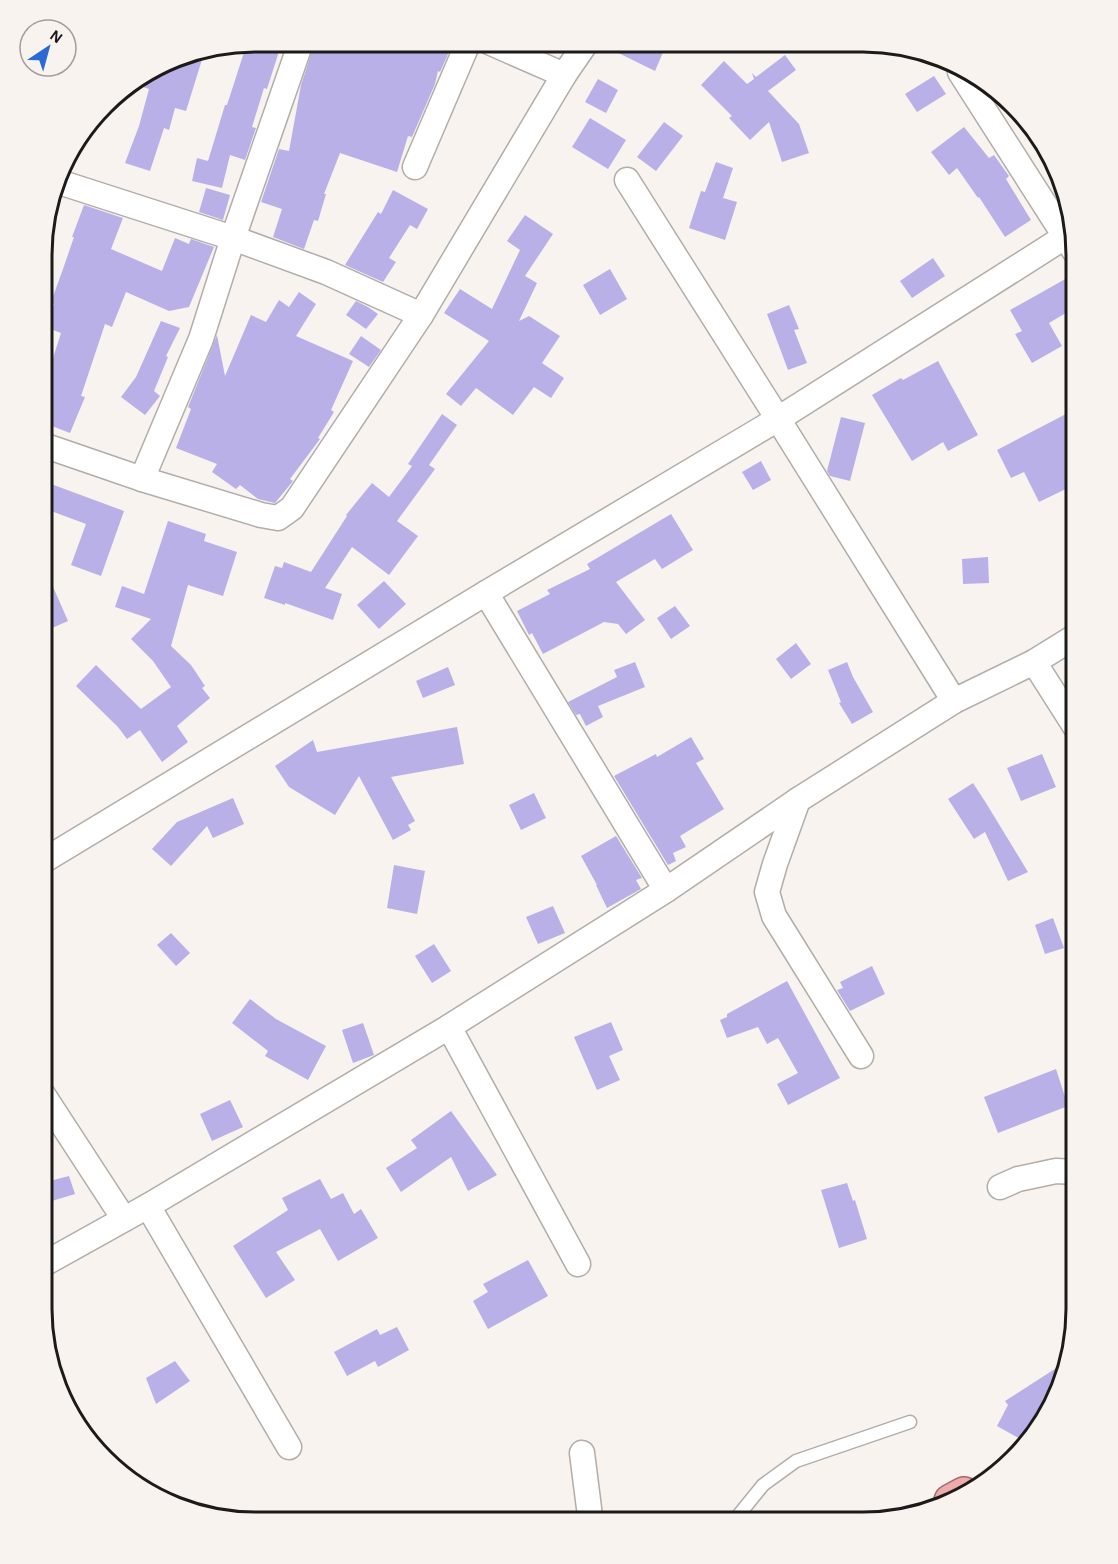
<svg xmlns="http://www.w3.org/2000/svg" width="1118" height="1564" viewBox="0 0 1118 1564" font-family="'Alegreya Sans',sans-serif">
  <rect width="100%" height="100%" fill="#f8f3ef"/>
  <!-- building -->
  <g fill="#bab0e8">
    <polygon points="255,42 282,42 267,89 264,88 252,127 256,128 245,160 230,155 222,188 192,181 197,158 208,161 225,105 227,105 247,43"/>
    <polygon points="315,42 453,43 440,72 438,71 435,84 412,137 408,136 397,172 340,153 324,194 326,194 318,221 314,220 304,249 273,237 282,209 261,202 279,149 289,151 301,85"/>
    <polygon points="600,43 667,43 655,71 600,44"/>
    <polygon points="205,50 186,111 175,108 169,130 164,128 150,171 125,163 139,126 149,89 134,84 186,53"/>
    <polygon points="785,55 796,70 768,91 799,124 809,153 782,162 769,122 750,140 729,118 732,116 701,85 724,61 747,84 754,79 752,73 756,77"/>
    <polygon points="934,76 946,94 917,112 905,94"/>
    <polygon points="598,79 618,90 606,113 585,102"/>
    <polygon points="590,118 626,140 608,169 572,147"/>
    <polygon points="664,122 683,136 656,171 637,157"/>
    <polygon points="964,127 989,158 994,155 1009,176 1006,179 1031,220 1005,237 979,197 978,198 957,168 949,175 931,152"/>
    <polygon points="716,162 733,168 723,198 737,202 725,240 689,228 701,191 705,192"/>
    <polygon points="206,188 230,195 223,220 199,212"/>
    <polygon points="393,190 428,209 417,229 410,225 389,258 396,262 383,282 345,265 378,212 381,214"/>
    <polygon points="84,205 123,218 111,249 162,271 175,238 189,244 191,239 214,247 189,307 169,311 126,292 112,327 105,324 81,396 85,397 70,433 44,423 44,386 61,333 45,327 54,304 51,302 63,269 74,237 72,237"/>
    <polygon points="525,215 553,234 525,276 537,283 519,321 529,316 560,336 542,363 564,378 551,398 534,387 513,415 476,388 461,406 446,394 489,341 444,313 460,289 492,309 520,250 507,241"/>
    <polygon points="933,258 945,276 912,298 900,281"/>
    <polygon points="610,269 627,299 600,315 583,285"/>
    <polygon points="1076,273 1076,307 1049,323 1062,346 1032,363 1015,334 1022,331 1010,310"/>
    <polygon points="299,292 316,304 296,336 353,361 331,410 334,412 318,438 320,439 290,479 293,481 275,503 258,499 240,485 236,489 212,472 217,464 176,448 191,409 188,407 217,335 225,376 251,315 266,322 279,300 289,307"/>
    <polygon points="356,301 368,307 378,314 366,329 346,315"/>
    <polygon points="789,305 799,329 794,330 807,363 788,370 767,314"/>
    <polygon points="161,321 180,328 166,356 168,357 154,391 160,396 145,415 121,397 136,377"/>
    <polygon points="361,336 381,350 369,367 349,354"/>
    <polygon points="938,361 978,435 948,451 943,442 912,461 872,395 901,378 903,380"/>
    <polygon points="442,414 457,425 429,465 435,469 397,521 418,536 389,575 352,547 325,588 342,594 333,620 285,603 285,605 264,598 275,566 282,568 284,562 311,572 347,516 346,515 372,483 389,497 412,466 408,464"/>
    <polygon points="1066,414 1076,433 1076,484 1039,502 1024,472 1011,478 997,450"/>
    <polygon points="841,417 865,423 850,481 830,476 827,471"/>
    <polygon points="761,461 771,480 753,490 742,472"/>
    <polygon points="43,481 124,511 101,576 71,565 86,524 43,508"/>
    <polygon points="671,514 693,550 662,569 655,559 616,582 645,620 626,634 618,624 604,622 543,654 532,633 529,635 517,611 550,594 547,590 590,569 587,564"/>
    <polygon points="168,521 206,534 204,541 237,552 223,596 188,585 171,646 191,665 205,686 202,688 210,698 177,726 188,742 162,762 140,730 127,739 118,727 76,686 96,665 141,709 171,687 153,661 131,639 151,619 115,607 122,586 144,594"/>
    <polygon points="988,557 989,583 963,584 962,559"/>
    <polygon points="43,564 68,621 43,632"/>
    <polygon points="384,581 406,604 379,629 357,605"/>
    <polygon points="675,606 690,626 671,639 657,618"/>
    <polygon points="796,643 811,664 791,679 776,659"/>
    <polygon points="635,662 645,687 598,706 603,717 586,726 580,714 576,715 568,702 617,677 614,670"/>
    <polygon points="847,662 853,677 873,712 852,724 839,703 841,702 828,670"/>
    <polygon points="448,667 455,685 423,698 416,681"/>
    <polygon points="457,727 464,764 391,777 415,821 408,825 411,830 393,840 359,776 335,815 289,787 275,766 313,740 317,752"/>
    <polygon points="691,737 704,759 696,763 724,809 680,836 686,847 673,853 676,861 668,865 614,776 656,754 657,757"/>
    <polygon points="1042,754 1056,787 1021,801 1007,768"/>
    <polygon points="973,783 986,803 1028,872 1008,881 985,832 974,839 948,799"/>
    <polygon points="534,793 546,818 521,830 509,805"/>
    <polygon points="233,798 244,824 213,838 207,826 171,866 152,849 177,822"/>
    <polygon points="616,836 642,878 636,880 641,889 607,908 596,885 597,885 581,856"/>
    <polygon points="394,865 425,871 417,914 387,908"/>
    <polygon points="553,906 565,933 538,944 526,917"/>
    <polygon points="1053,918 1064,948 1045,954 1035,925"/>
    <polygon points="171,933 190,953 176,966 157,945"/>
    <polygon points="434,944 451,971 432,983 415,956"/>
    <polygon points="872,966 885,994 850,1011 837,990 843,988 840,982"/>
    <polygon points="787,981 840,1078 788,1105 777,1084 798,1073 778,1038 767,1044 758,1027 727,1038 720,1020 727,1017 727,1014"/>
    <polygon points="250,999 276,1019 326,1046 308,1080 265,1056 268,1051 232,1023"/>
    <polygon points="611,1022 623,1050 609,1056 620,1080 597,1090 574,1037"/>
    <polygon points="363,1023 374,1055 353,1063 342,1030"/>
    <polygon points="1056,1069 1068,1106 998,1133 984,1097"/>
    <polygon points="230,1100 243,1127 212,1141 200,1114"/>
    <polygon points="451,1111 497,1175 468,1191 451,1157 401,1192 386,1168 417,1148 411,1140"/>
    <polygon points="69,1176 75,1194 42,1204 42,1183"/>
    <polygon points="320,1179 331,1199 343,1193 354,1214 361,1209 378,1238 338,1261 320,1229 276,1252 295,1280 266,1298 233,1246 288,1210 282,1198"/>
    <polygon points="847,1183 853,1201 855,1200 867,1239 839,1248 821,1190"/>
    <polygon points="528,1260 548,1296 488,1329 473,1301 488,1292 483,1284"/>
    <polygon points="397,1327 409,1350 378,1367 375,1361 347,1376 334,1352 377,1329 380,1335"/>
    <polygon points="175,1361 190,1381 156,1404 146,1378"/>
    <polygon points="1061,1365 1047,1407 1032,1434 1024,1441 997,1426 1008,1405 1005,1401"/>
  </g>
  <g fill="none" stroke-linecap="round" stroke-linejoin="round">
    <!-- service casing -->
    <g stroke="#b1ada9" stroke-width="15">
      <polyline id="service" points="733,1522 763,1485 796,1461 910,1422"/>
    </g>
    <!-- minor casing -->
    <g stroke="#b1ada9" stroke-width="27">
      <g id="minor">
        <polyline points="491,43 564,75"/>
        <polyline points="960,72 1075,252"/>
        <polyline points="415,167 468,43"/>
        <polyline points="627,180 778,419 954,701"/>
        <polyline points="59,182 233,238 326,272 421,315"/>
        <polyline points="43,445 142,479 261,515 278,518 292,508 421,315 564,75 586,43"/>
        <polyline points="142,479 201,339 233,238 301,42"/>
        <polyline points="486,593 666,890"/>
        <polyline points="1034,662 1076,728"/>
        <polyline points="798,800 775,864 767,892 774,916 861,1056"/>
        <polyline points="43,861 486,593 778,419 1071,233"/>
        <polyline points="449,1027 578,1264"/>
        <polyline points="42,1093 124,1219"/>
        <polyline points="1000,1187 1018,1179 1056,1171 1076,1172"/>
        <polyline points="148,1206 289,1447"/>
        <polyline points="42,1265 148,1206 449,1027 666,890 798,800 954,701 1034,662 1076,636"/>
        <polyline points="582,1453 590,1516 593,1521"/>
      </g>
    </g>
    <!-- trunk casing -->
    <g stroke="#a36a6a" stroke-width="36">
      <polyline id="trunk" points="951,1501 964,1494"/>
    </g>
    <!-- service -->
    <use href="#service" stroke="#fff" stroke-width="12"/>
    <!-- minor -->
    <use href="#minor" stroke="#fff" stroke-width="24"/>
    <!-- trunk -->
    <use href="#trunk" stroke="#efaaaa" stroke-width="33"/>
  </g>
  <!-- crop -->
  <path d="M0 0H1118V1564H0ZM255 52H863A203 203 0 0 1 1066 255V1309A203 203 0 0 1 863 1512H255A203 203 0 0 1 52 1309V255A203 203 0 0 1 255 52Z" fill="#f8f3ef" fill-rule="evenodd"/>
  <path fill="none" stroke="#1d1b1a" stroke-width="3" d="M255 52H863A203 203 0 0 1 1066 255V1309A203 203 0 0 1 863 1512H255A203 203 0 0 1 52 1309V255A203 203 0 0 1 255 52Z"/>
  <!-- north arrow -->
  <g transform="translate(48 48) rotate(36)"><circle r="28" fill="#f8f3ef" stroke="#a09d9a" stroke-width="1.5"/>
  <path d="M0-4.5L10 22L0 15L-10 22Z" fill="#2b69d6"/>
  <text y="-9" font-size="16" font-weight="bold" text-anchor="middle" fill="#1d1b1a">N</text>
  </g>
</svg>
